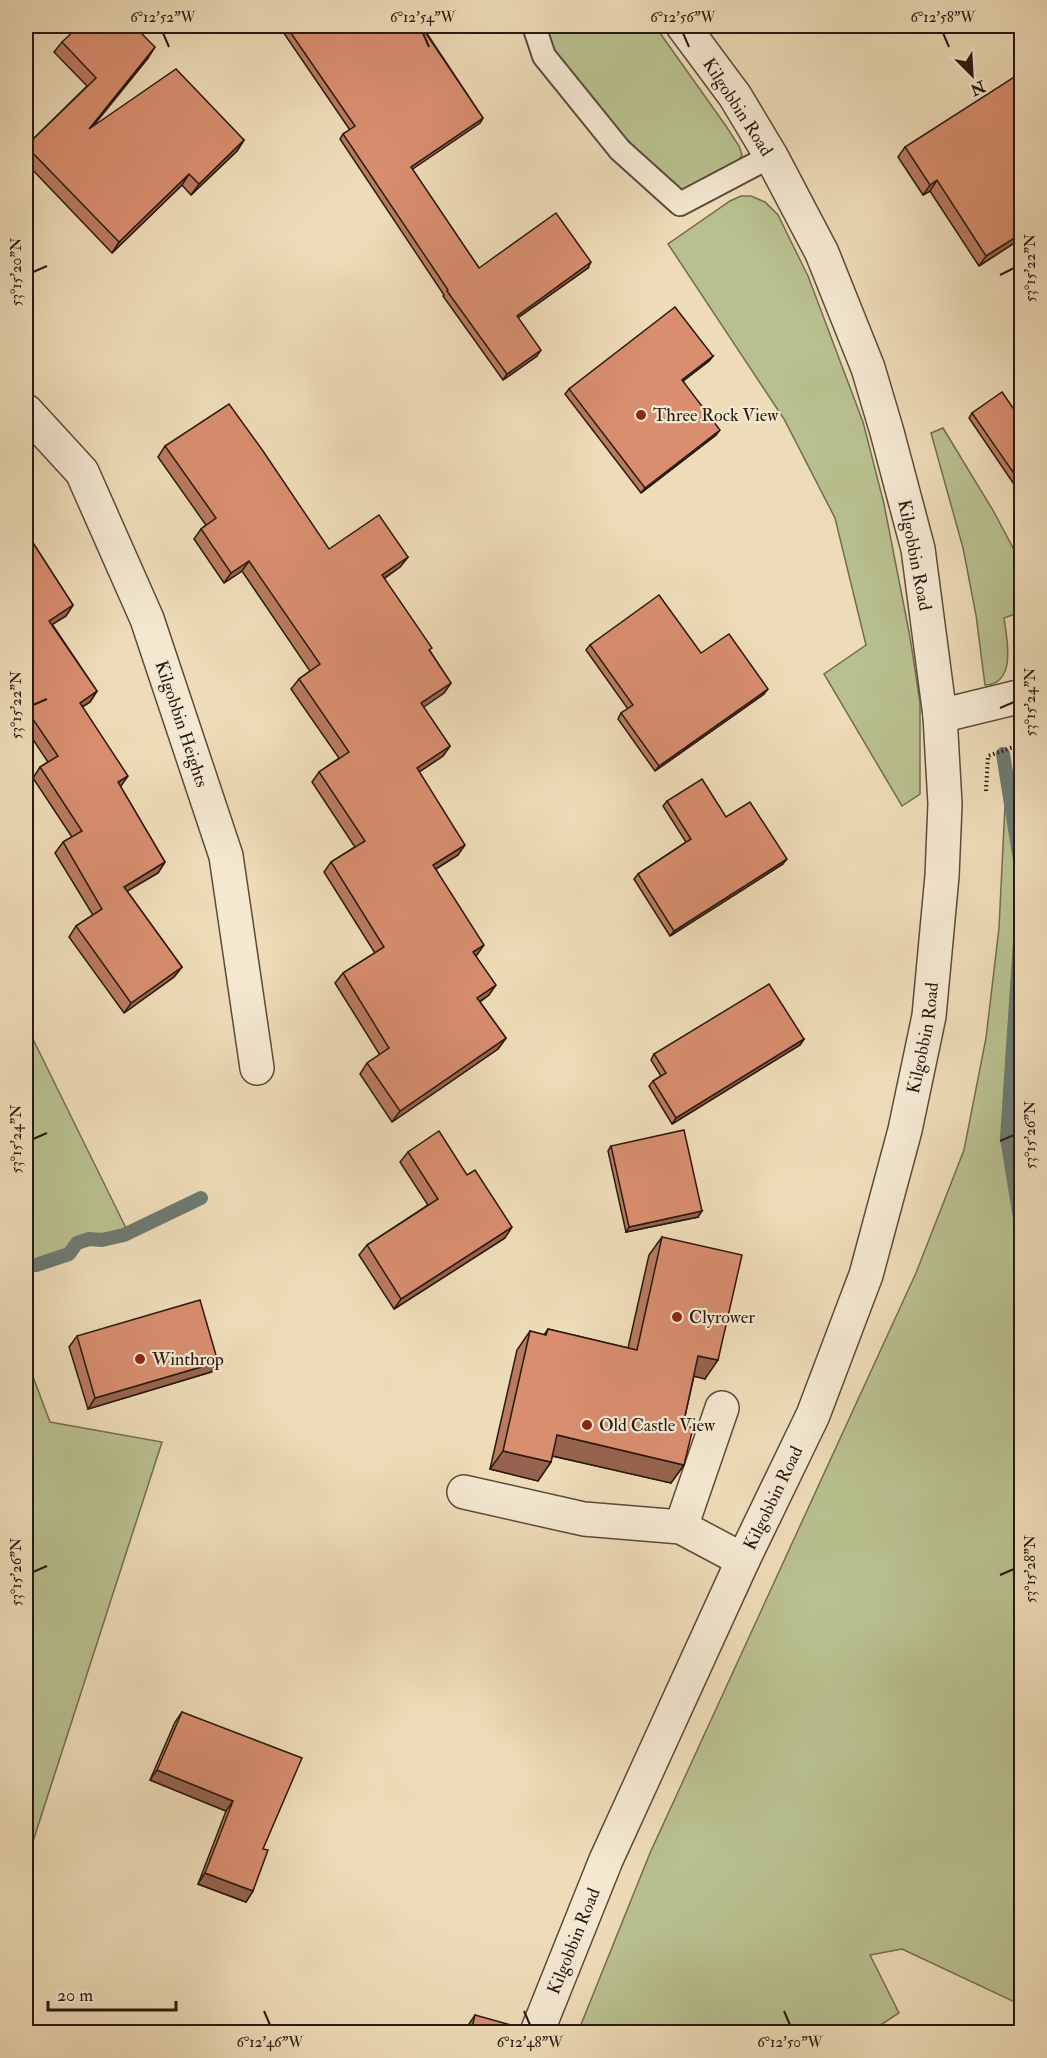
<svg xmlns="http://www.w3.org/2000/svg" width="1047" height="2058" viewBox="0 0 1047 2058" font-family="'IM FELL Double Pica',serif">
  <rect width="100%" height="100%" fill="#eedcb8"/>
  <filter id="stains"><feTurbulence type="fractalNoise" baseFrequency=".00333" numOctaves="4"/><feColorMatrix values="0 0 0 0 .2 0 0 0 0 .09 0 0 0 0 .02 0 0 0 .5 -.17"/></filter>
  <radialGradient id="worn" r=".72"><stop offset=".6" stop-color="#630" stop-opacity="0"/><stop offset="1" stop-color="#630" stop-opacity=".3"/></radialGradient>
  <!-- green -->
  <g fill="#b9c08f" stroke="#726c50" stroke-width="1.5">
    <polygon points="545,26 655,26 726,126 739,146 742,155 734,167 687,192 676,189 581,93 553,48"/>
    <polygon points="741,196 751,196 765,202 778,215 808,276 863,422 884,504 910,637 920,703 920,794 902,806 824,674 866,645 835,518 784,419 668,244 730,201"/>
    <path d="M 943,428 L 994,512 L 1021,563 L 1021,612 L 1004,618 C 1007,639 1017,684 985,685 L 976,615 L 963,548 L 931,433 Z"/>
    <polygon points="1021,758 1021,2008 1019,2004 902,1949 870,1955 899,2013 870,2032 578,2032 650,1853 916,1273 964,1150 986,1038 999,928 1006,785"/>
    <polygon points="26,1025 126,1228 26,1265"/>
    <polygon points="26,1358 50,1422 162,1442 26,1863"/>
  </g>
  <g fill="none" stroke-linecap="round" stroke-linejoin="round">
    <!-- stream -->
    <g stroke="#6d7a71" stroke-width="14">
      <polyline points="1003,754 1022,873"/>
      <polyline points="1022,911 1007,1138 1022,1231"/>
      <polyline points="26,1265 36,1265 69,1254 77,1243 89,1239 102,1240 124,1235 201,1198"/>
    </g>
    <!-- service casing -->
    <g stroke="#5b4a3b" stroke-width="26">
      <polyline id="service" points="534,26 544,56 620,150 680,204 771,156"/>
    </g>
    <!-- minor casing -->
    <g stroke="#5b4a3b" stroke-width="36">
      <g id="minor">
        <path id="s1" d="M 26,411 L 82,472 L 147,619 L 226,856 L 257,1068"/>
        <polyline points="940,716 1022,696"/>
        <polyline points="464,1492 584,1519 681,1527 743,1560"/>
        <polyline points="681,1527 722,1408"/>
      </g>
    </g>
    <!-- tertiary casing -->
    <g stroke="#5b4a3b" stroke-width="36">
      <g id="tertiary">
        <path id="s2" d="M 537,2032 L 606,1860 L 743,1560 L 813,1415 L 866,1275 L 905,1130 L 929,1016 L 942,876 L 945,804 L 940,716 L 918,549 L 887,432 L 868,368 L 822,253 L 771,156 L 735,96 L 683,26"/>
      </g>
    </g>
    <!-- path -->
    <polyline stroke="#2a1911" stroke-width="4" stroke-dasharray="1.5 3" stroke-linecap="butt" points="986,791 988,756 1022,744"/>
    <!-- service -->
    <use href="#service" stroke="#f4e8d1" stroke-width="22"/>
    <!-- minor -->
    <use href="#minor" stroke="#f4e8d1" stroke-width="33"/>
    <!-- tertiary -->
    <use href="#tertiary" stroke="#f4e8d1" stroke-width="33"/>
  </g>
  <!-- wall -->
  <g fill="#ba7a5f" stroke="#2a1911" stroke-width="1.5">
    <polygon points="279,26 422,26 483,118 480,123 412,169 479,268 588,268 518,318 537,356 503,380 443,296 444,295 340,139 343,134 350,130"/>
    <polygon points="62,42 148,58 91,128 244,140 237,151 191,195 182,185 112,253 26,163 26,146 87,86 54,52"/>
    <polygon points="905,147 1022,238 979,266 930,191 923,195 898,157"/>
    <polygon points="713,356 709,361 683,381 716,435 641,493 565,394 569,389"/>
    <polygon points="972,413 1022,421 1022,496 969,418"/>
    <polygon points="165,446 329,549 408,557 400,567 384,579 430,651 451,683 444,693 423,707 450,746 443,756 419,772 458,855 436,869 476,956 489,995 480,1002 506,1038 498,1049 392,1122 360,1074 367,1063 380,1055 335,983 343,973 375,953 324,872 331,862 355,847 312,782 319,772 339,758 291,689 299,679 310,671 242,571 224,583 194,539 201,529 206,525 158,457"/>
    <polygon points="26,532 73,605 66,616 52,624 97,691 90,702 82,707 120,786 165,862 158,873 127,891 182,967 174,977 124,1013 69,937 76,926 93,915 55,853 63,842 72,837 33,778 40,767 48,762 26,729"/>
    <polygon points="590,645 701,653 764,694 655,771 618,719 621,713 628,709 586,650"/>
    <polygon points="667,801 726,817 783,864 670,936 634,879 638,874 686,842 663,806"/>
    <polygon points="804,1039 800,1045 672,1124 649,1086 653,1081 661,1076 651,1060 654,1054"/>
    <polygon points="611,1146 698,1217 626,1232 608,1151"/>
    <polygon points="408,1152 505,1238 394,1309 359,1255 367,1245 428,1205 400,1162"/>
    <polygon points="662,1237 705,1379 694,1376 683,1425 684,1465 671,1483 552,1456 551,1462 538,1481 490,1469 517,1350 530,1331 544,1335 548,1329 628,1348 649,1255"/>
    <polygon points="77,1336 211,1372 88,1409 69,1347"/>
    <polygon points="182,1712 263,1849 253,1891 246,1902 198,1884 226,1811 150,1780 175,1722"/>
    <polygon points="475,2015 509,2032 467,2032 469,2024"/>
  </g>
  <!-- shaded-wall -->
  <g fill="#97634e" stroke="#2a1911" stroke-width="1.5">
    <polygon points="155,47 148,58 82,140 89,129"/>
    <polygon points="483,118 480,123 407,173 411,167"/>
    <polygon points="244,140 237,151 191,195 199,184"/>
    <polygon points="189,174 182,185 112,253 119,242"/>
    <polygon points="937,180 930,191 923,195 930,185"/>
    <polygon points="1022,233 1022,238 979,266 986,256"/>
    <polygon points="591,262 588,268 513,321 517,316"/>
    <polygon points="541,350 537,356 503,380 507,374"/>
    <polygon points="713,356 709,361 678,385 682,380"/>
    <polygon points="720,430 716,435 641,493 645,488"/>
    <polygon points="408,557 400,567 374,585 382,575"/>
    <polygon points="249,561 242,571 224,583 231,573"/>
    <polygon points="73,605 66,616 42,631 49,621"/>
    <polygon points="451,683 444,693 414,714 421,703"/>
    <polygon points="768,689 764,694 655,771 659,766"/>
    <polygon points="97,691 90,702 73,713 80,703"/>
    <polygon points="450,746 443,756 410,778 417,768"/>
    <polygon points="128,776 121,786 111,793 118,782"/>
    <polygon points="465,845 458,855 426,875 433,865"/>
    <polygon points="787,859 783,864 670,936 674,931"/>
    <polygon points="165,862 158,873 117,897 124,887"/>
    <polygon points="484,945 477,955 466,962 473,952"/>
    <polygon points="182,967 174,977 124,1013 131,1003"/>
    <polygon points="496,985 489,995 470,1008 477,998"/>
    <polygon points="506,1038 498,1049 392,1122 400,1111"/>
    <polygon points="804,1039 800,1045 672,1124 676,1118"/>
    <polygon points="702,1211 698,1217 626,1232 629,1227"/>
    <polygon points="512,1227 505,1238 394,1309 401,1299"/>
    <polygon points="698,1356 718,1360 705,1379 685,1374"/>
    <polygon points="218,1362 211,1372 88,1409 95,1398"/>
    <polygon points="557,1435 684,1465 671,1483 544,1454"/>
    <polygon points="503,1451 551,1462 538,1481 490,1469"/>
    <polygon points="157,1770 233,1801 226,1811 150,1780"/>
    <polygon points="205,1873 253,1891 246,1902 198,1884"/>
  </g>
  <!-- building -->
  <g fill="#d88e6f" stroke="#2a1911" stroke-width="1.5">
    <polygon points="79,26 134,26 155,47 89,129 176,69 244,140 199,184 189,174 119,242 26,146 96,78 62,42"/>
    <polygon points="286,26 421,26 483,118 411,167 479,268 556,213 591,262 517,316 541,350 507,374 447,291 448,290 343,134 355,126"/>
    <polygon points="1022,72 1022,233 986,256 937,180 930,185 905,147"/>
    <polygon points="675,307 713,356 682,380 720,430 645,488 569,389"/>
    <polygon points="1002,392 1022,421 1022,485 972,413"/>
    <polygon points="229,404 263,451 329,549 379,515 408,557 382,575 432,648 429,650 451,683 421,703 450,746 417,768 465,845 433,865 484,945 473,952 496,985 477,998 506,1038 400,1111 367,1063 389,1048 343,973 384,947 331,862 365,841 319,772 349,752 299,679 320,664 249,561 231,573 201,529 216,518 165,446"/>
    <polygon points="26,532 73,605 49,621 97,691 80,703 128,776 118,782 165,862 124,887 182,967 131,1003 76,926 102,909 63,842 82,831 40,767 58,756 26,709"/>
    <polygon points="659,595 701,653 729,634 768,689 659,766 621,713 633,705 590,645"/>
    <polygon points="702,779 726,817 750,802 787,859 674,931 638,874 691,839 667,801"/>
    <polygon points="769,984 804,1039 676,1118 653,1081 666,1073 654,1054"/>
    <polygon points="684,1130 702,1211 629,1227 611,1146"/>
    <polygon points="439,1131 467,1175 475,1170 512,1227 401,1299 367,1245 438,1199 408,1152"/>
    <polygon points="662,1237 742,1255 718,1360 698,1356 683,1425 693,1428 684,1465 557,1435 551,1462 503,1451 530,1331 546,1335 548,1329 637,1350"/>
    <polygon points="200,1300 218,1362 95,1398 77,1336"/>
    <polygon points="182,1712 302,1758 263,1849 268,1850 253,1891 205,1873 233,1801 157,1770"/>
    <polygon points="475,2015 511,2025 509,2032 471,2032"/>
  </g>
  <!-- ticks -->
  <path fill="none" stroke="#2a1911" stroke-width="2" d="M 163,33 L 169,47M 423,33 L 429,47M 683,33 L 689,47M 943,33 L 949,47M 33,272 L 47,266M 1000,275 L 1014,268M 33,705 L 47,699M 1000,708 L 1014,702M 33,1139 L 47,1133M 1000,1141 L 1014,1135M 33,1572 L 47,1566M 1000,1575 L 1014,1569M 264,2011 L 270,2025M 524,2011 L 530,2025M 784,2011 L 790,2025"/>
  <!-- markers -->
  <g fill="#8f2418" stroke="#f4e8d1" stroke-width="2">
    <circle cx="641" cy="415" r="6"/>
    <circle cx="677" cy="1317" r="6"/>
    <circle cx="140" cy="1359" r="6"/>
    <circle cx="587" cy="1425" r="6"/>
  </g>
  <g text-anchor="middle" stroke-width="4.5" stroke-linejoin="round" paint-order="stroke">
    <!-- street labels -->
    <g font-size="18" fill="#2a1911" stroke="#f4e8d1">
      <text transform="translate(738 107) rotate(57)" y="6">Kilgobbin Road</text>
      <text transform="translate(915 555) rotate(79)" y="6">Kilgobbin Road</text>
      <text dy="6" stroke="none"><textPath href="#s1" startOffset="354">Kilgobbin Heights</textPath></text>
      <text dy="6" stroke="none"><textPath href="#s2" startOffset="1070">Kilgobbin Road</textPath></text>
      <text dy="6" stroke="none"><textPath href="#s2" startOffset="584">Kilgobbin Road</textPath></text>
      <text dy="6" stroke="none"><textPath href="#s2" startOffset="98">Kilgobbin Road</textPath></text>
    </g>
    <!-- poi labels -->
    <g font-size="18" fill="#2a1911" stroke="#f4e8d1" text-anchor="start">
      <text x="653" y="421">Three Rock View</text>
      <text x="689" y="1323">Clyrower</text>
      <text x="152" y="1365">Winthrop</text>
      <text x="599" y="1431">Old Castle View</text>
    </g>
  </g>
  <!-- margin -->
  <rect width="1047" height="2058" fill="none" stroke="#eedcb8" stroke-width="66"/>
  <!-- north arrow -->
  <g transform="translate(972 75) rotate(156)" stroke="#f4e8d1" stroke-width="4.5" paint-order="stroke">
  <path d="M0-4.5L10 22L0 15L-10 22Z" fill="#2a1911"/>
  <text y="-9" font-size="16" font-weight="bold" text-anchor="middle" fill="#2a1911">N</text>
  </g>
  <!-- scale -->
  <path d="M48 2001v9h128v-9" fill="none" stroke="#2a1911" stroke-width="3"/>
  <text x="57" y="2001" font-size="18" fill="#2a1911" stroke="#f4e8d1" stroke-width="4.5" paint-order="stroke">20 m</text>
  <rect x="33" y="33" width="981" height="1992" fill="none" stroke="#2a1911" stroke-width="2"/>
  <g font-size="15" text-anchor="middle" fill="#2a1911">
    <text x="163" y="22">6°12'52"W</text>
    <text x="423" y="22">6°12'54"W</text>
    <text x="683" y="22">6°12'56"W</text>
    <text x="943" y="22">6°12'58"W</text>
    <text transform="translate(1030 268) rotate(-90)" y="5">53°15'22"N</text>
    <text transform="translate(16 272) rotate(-90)" y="5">53°15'20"N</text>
    <text transform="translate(1030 702) rotate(-90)" y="5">53°15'24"N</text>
    <text transform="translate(16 705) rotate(-90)" y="5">53°15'22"N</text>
    <text transform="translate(1030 1135) rotate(-90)" y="5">53°15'26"N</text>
    <text transform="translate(16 1139) rotate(-90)" y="5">53°15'24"N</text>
    <text transform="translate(1030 1569) rotate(-90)" y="5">53°15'28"N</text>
    <text transform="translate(16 1572) rotate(-90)" y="5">53°15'26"N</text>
    <text x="270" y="2047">6°12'46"W</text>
    <text x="530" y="2047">6°12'48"W</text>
    <text x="790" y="2047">6°12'50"W</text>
  </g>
  <rect width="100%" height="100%" filter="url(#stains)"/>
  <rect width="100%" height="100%" fill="url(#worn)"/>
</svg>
